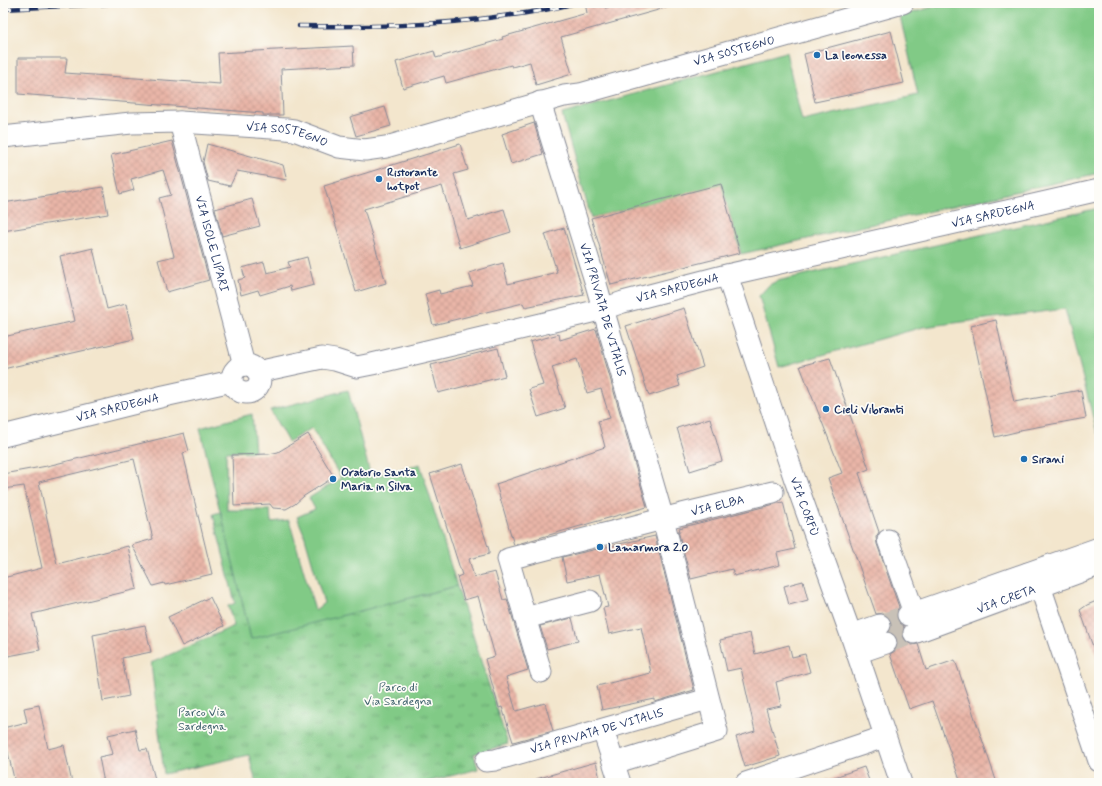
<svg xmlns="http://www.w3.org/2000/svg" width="1102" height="786" viewBox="0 0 1102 786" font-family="Mynerve,sans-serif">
  <defs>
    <pattern id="park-tufts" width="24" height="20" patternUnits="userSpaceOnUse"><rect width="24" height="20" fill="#81ca86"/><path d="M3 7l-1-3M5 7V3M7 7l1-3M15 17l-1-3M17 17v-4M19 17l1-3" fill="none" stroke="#69a471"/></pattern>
    <pattern id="building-cross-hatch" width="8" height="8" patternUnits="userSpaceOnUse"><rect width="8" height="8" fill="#e9b5a7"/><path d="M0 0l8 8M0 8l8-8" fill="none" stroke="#c79c92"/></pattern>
  </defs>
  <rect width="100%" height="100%" fill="#fdfcf7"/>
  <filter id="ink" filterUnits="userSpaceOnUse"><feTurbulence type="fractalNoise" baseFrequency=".025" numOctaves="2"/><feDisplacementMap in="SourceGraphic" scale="8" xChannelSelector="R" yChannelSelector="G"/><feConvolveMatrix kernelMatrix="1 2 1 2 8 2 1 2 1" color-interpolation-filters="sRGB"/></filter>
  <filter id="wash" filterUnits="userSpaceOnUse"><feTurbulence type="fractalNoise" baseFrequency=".012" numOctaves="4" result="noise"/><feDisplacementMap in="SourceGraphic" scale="16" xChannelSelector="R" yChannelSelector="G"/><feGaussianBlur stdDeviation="0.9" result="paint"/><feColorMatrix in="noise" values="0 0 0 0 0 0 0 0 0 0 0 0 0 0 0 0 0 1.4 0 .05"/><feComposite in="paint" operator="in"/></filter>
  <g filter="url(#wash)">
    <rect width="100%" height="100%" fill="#f3e6cd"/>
    <!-- green -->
    <g fill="#81ca86" stroke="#4e7c72">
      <polygon points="947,3 1099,3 1099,173 741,254 721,185 591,218 562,114 786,52 802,121 918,95 900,16"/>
      <polygon points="1099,208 1099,432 1097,433 1065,309 923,327 779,367 759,296 769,285 777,281"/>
      <polygon points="348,390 371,477 420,464 457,586 251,640 200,428 252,414 255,451 226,452 227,510 270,510 271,522 289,520 315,610 324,603 304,534 297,517 315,509 309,498 341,478 312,428 288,442 270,410"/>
    </g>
    <!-- park -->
    <polygon fill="url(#park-tufts)" stroke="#4e7c72" points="221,512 251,639 457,586 508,744 474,754 478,769 423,783 256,783 249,755 164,774 151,663 234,626 228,606 235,603 213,514"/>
    <g id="blocks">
      <!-- building -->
      <g fill="url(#building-cross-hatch)">
        <polygon points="585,3 604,3 605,8 624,3 669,3 669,7 561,37 572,74 536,85 530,62 512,67 511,65 446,83 444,76 403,88 396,62 434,51 436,58 503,39 502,37 587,13"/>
        <polygon points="891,31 904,83 815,102 804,54"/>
        <polygon points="353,46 354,65 281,69 283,115 263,115 263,113 18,94 18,58 67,58 65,73 220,84 218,53"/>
        <polygon points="385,107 391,126 356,136 350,117"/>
        <polygon points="534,123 543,154 511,164 502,134"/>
        <polygon points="172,141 209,280 167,292 158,260 174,256 159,198 171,195 163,170 131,179 134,190 120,194 111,155"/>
        <polygon points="207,144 283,165 287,180 237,171 230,186 208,181 203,162"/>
        <polygon points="460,144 468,170 454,174 468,220 504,209 511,232 460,248 442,186 364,209 386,283 356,292 324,186"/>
        <polygon points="721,184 740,253 611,285 591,218"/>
        <polygon points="103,187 108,214 3,231 3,203"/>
        <polygon points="252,199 260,226 222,236 215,209"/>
        <polygon points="564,228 584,295 525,307 523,303 433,325 425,294 439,290 440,294 473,286 469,273 503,263 508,284 557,272 545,234"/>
        <polygon points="93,248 107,309 126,304 134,339 3,369 3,337 75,321 60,256"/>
        <polygon points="307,257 314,285 291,291 290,286 260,295 258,290 241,295 238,280 245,278 242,268 264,262 267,273 290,267 288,262"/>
        <polygon points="684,308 703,367 677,376 680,386 649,396 626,326"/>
        <polygon points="996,320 1014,402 1081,390 1086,418 1020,430 1020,431 995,437 971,326"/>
        <polygon points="596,329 647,507 514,545 496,484 605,447 598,421 610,418 601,389 587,393 577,359 552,367 565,408 538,417 529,389 543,385 530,342 559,334 560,340"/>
        <polygon points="498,348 505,376 438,393 431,365"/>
        <polygon points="830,358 869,469 859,473 879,532 876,537 877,544 899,607 896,612 897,619 900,624 904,626 902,631 903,637 907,642 912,645 918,644 926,670 955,660 997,783 961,783 932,701 909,709 890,654 895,651 898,646 897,639 894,634 890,632 892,627 891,621 888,616 883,613 876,614 828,478 842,473 800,366"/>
        <polygon points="710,418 722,461 690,471 677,428"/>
        <polygon points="184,433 189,451 183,453 212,574 165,585 164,583 153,586 132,545 153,539 134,459 39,482 57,564 128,546 137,589 32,614 40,650 3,657 3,578 42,568 24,486 3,489 3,474 47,466"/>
        <polygon points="308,434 334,477 304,496 295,504 286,509 273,508 270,504 234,506 232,455 269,454 278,452"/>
        <polygon points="462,464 489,550 489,554 469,559 474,577 495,572 503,600 507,599 528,670 506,677 516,711 545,703 553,731 513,742 502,707 499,708 485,659 495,656 478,596 464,600 457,577 462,575 430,474"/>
        <polygon points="783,502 795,549 777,553 780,565 734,576 732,569 691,579 678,531 680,531 679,528"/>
        <polygon points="655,536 694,690 655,702 655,699 602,710 597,686 651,673 641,627 609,634 603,608 608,607 600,574 567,581 562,557"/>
        <polygon points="803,581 808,600 789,605 784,586"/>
        <polygon points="210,597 224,626 182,646 168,617"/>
        <polygon points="1099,600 1099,658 1097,658 1080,610 1087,605"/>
        <polygon points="572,618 578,641 547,649 540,626"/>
        <polygon points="145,625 151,652 122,658 129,696 103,701 93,635"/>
        <polygon points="750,633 755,654 789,645 792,657 805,654 810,672 776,682 781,706 766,709 780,756 745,767 736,737 755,731 741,668 727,671 720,640"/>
        <polygon points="39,705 48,749 64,745 72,783 15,783 6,744 3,744 3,728 27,722 24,708"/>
        <polygon points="135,729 140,750 147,749 156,783 104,783 99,757 113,754 108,735"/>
        <polygon points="596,762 601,783 536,783 536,779"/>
        <polygon points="864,767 870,783 824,783 823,781"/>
      </g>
    </g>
  </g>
  <g filter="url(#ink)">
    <use href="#blocks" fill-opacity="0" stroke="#878a96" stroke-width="1"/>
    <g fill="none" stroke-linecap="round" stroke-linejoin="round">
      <!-- minor-tunnel -->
      <g stroke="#c8c1b7" stroke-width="21" stroke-dasharray="21 10" stroke-linecap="butt">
        <polyline points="880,625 908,615"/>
        <polyline points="886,643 914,633"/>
      </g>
      <!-- minor casing -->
      <g stroke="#878a96" stroke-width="23">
        <g id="minor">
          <path id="s1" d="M 540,102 L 596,284 L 663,519 L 717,731 L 614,763"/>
          <path id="s2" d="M 180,122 L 244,365"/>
          <path id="s3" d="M 3,137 L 131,123 L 180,122 L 286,129 L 294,130 L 339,147 L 365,150 L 386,147 L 564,96 L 580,94 L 903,3"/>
          <path id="s4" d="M 727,275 L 794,477 L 851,635 L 901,783"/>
          <circle cx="246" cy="379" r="14"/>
          <path id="s5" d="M 257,372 L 322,358 L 335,360 L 357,367 L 372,364 L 579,315 L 603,309 L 623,302 L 727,275 L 1099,190"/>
          <path id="s6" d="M 3,436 L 164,396 L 232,381"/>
          <polyline points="888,540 914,613"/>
          <polyline points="1028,573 1040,586 1099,761"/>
          <polyline points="908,615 1099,548"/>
          <polyline points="525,618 590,601"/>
          <path id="s7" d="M 914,633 L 1099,565"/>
          <polyline points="851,635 880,625"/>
          <polyline points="857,653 886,643"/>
          <path id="s8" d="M 541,672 L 508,559 L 674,516 L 773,492"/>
          <polyline points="603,730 620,783"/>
          <path id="s9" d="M 486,761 L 495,760 L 708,699"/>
          <polyline points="746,783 884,737"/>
        </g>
      </g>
      <!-- minor -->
      <use href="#minor" stroke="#fff" stroke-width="21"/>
      <!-- rail casing -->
      <g stroke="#1b2f5e" stroke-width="4.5">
        <g id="rail">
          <polyline points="3,9 124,3"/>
          <path d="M 299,26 C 368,27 435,26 503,16 C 528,13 551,10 575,3"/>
        </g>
      </g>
      <!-- rail -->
      <use href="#rail" stroke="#fdfcf7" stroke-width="3" stroke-dasharray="9" stroke-linecap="butt"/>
    </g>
  </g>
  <!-- markers -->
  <g fill="#1f6fb2" stroke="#fdfcf7" stroke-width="1.5">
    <circle cx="817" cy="55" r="4"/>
    <circle cx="379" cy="179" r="4"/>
    <circle cx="826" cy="409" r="4"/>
    <circle cx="1024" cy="459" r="4"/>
    <circle cx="333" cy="479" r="4"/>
    <circle cx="600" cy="547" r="4"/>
  </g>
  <g text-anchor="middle" stroke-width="3.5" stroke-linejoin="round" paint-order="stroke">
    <!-- street labels -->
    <g font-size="12" fill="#1b2f5e" stroke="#fdfcf7">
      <text dy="4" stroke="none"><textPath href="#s3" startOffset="749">VIA SOSTEGNO</textPath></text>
      <text dy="4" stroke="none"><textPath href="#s3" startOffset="286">VIA SOSTEGNO</textPath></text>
      <text dy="4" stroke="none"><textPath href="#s5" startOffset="757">VIA SARDEGNA</textPath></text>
      <text dy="4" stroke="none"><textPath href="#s2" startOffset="126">VIA ISOLE LIPARI</textPath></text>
      <text dy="4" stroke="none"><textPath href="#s5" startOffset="433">VIA SARDEGNA</textPath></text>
      <text dy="4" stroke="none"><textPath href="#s1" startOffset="217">VIA PRIVATA DE VITALIS</textPath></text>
      <text dy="4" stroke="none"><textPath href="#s6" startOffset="118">VIA SARDEGNA</textPath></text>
      <text dy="4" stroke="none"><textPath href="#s8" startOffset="334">VIA ELBA</textPath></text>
      <text dy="4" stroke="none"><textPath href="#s4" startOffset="244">VIA CORFÙ</textPath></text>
      <text dy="4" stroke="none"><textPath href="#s7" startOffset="98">VIA CRETA</textPath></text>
      <text dy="4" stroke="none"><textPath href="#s9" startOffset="115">VIA PRIVATA DE VITALIS</textPath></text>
    </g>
    <!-- poi labels -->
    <g font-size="12" font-weight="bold" fill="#1b2f5e" stroke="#fdfcf7" text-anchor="start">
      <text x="825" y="59">La leonessa</text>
      <text x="387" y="176">Ristorante<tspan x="387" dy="14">hotpot</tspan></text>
      <text x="834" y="413">Cieli Vibranti</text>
      <text x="1032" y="463">Sirani</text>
      <text x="341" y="476">Oratorio Santa<tspan x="341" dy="14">Maria in Silva</tspan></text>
      <text x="608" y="551">Lamarmora 2.0</text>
    </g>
    <!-- park labels -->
    <g font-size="12" fill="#3a5e6a" stroke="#fdfcf7">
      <text x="398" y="691">Parco di<tspan x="398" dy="14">Via Sardegna</tspan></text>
      <text x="202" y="716">Parco Via<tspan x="202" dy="14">Sardegna</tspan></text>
    </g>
  </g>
  <!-- margin -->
  <rect width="1102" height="786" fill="none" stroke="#fdfcf7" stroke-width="16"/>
</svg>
